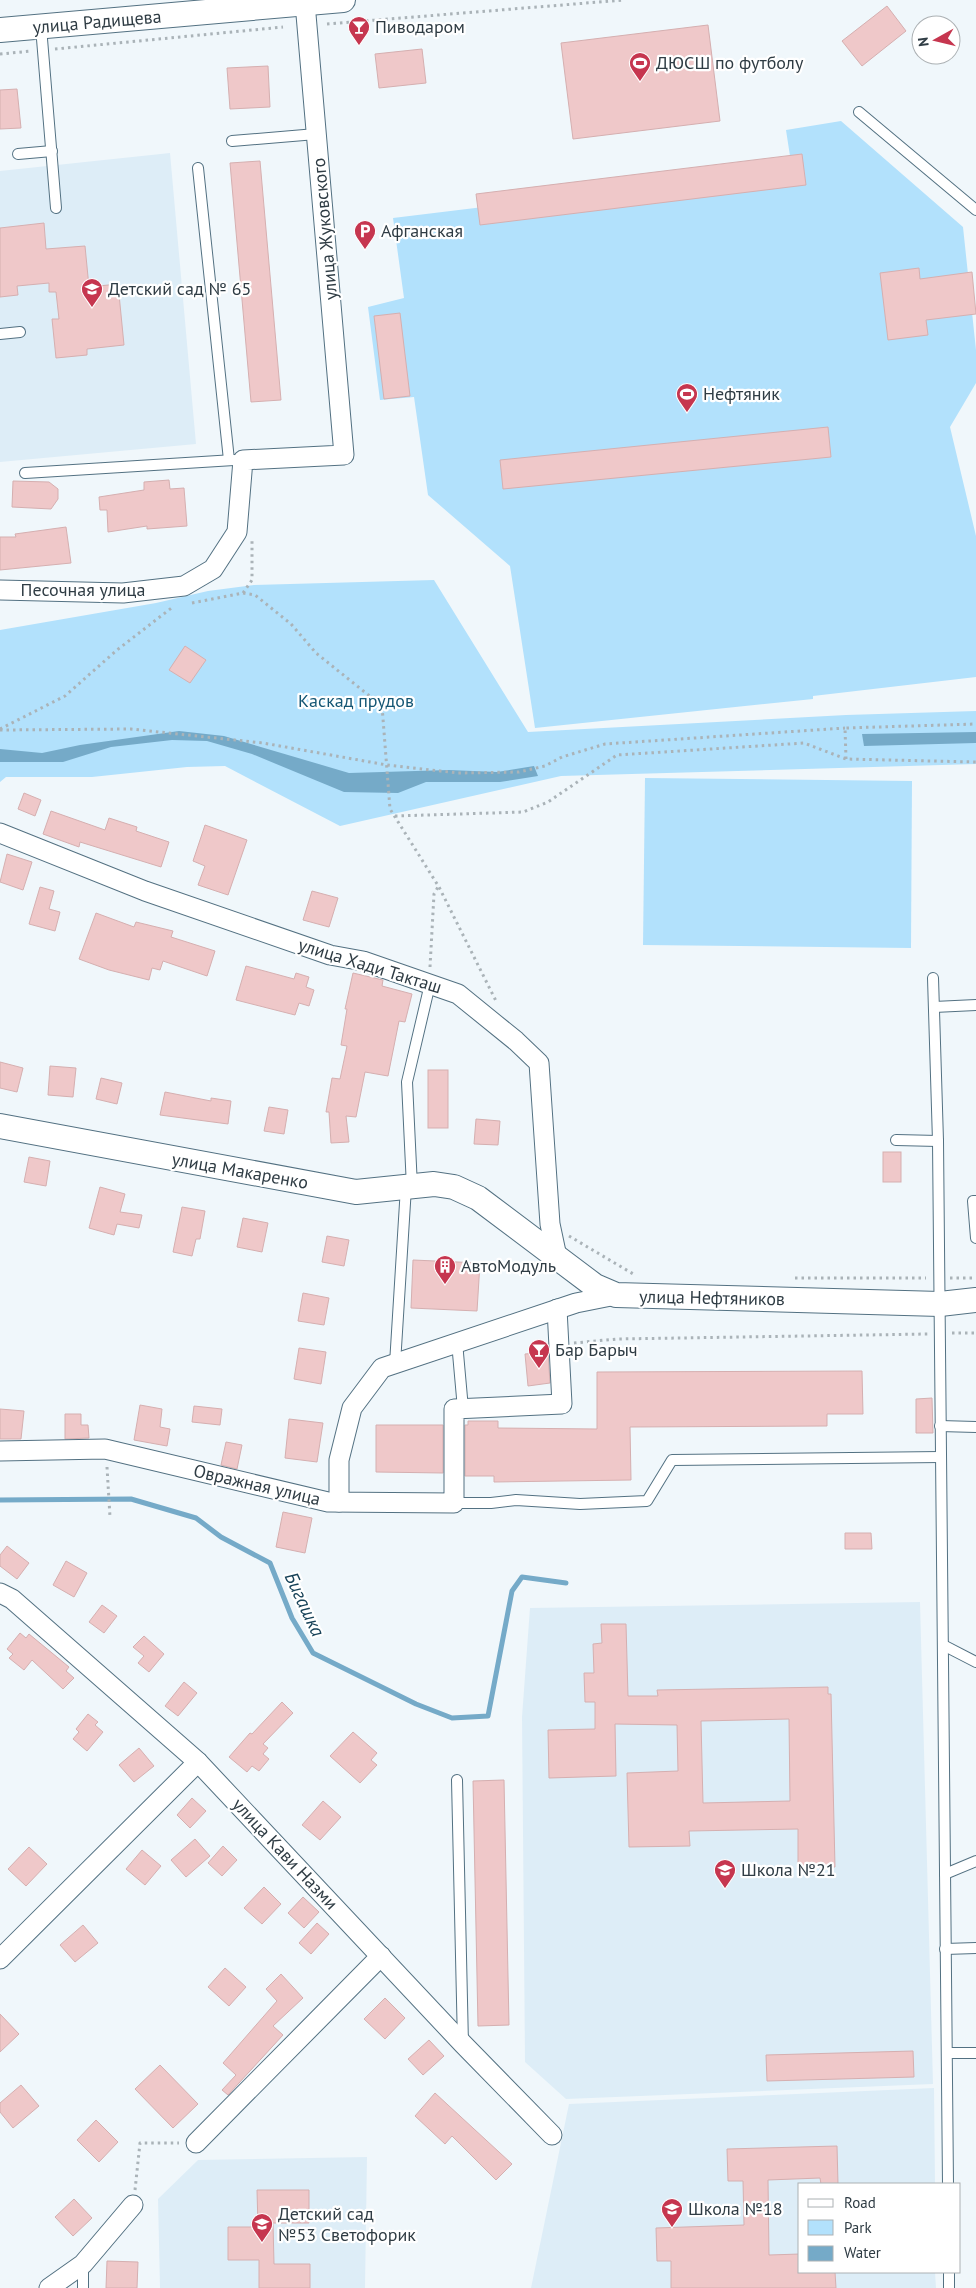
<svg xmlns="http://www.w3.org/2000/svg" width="976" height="2288" viewBox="0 0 976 2288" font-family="'PT Sans',sans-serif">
  <rect width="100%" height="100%" fill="#f0f7fb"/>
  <!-- built -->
  <g fill="#ddedf7">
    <polygon points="170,153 196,444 0,462 0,171"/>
    <polygon points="920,1602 933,2084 566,2099 525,2062 522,1717 530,1608"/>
    <polygon points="934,2088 935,2184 800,2184 800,2272 935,2272 936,2288 531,2288 569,2104"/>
    <polygon points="367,2157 365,2288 160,2288 158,2199 198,2160"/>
  </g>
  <!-- green -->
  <g fill="#b2e1fc">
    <polygon points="841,121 963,227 976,350 976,383 950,427 976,536 976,677 813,696 813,699 535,728 510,566 428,495 414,397 380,400 368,307 404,298 393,218 792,169 786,130"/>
    <polygon points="434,580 528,732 846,715 976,711 976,764 561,776 340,826 225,766 187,767 92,777 6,777 0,782 0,630 156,603 208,591 254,585"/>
    <polygon points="645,778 912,781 911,948 643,945"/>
  </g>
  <!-- water -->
  <g fill="#75aac8">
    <polygon points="179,731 224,736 349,773 449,770 497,772 534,766 538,776 500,782 426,782 398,793 344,792 252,754 207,741 172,740 111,747 63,762 0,762 0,749 42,753 80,745"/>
    <polygon points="976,732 976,743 864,746 862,734"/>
  </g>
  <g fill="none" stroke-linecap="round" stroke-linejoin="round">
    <!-- stream -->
    <polyline stroke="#75aac8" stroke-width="5" points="0,1500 131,1499 196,1518 221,1537 270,1563 292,1618 313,1653 416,1704 452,1718 488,1716 512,1591 522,1577 566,1583"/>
  </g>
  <!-- building -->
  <g fill="#efc8c9" stroke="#d5afb0" fill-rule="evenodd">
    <polygon points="887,6 906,31 862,66 842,41"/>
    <polygon points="708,25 720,121 573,139 561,43"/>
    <polygon points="422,49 426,83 379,88 375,54"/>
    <polygon points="268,66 270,107 230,109 227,68"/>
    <polygon points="17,89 21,128 0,129 0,90"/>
    <polygon points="802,154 806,185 480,225 476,194"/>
    <polygon points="260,161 281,400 251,402 230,163"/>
    <polygon points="44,223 46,249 85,246 89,287 118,284 124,345 87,349 87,355 56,358 52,319 59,319 56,292 49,292 49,283 17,286 18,295 0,297 0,228"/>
    <polygon points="919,268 920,279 972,272 976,314 926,320 928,335 888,340 880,273"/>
    <polygon points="400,313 410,396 384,399 374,316"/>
    <polygon points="828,427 831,457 503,489 500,460"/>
    <polygon points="169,480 170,489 184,488 187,526 147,529 147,526 108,532 107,510 100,510 99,497 144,490 144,482"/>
    <polygon points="13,481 49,482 58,489 58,499 51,509 12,507"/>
    <polygon points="66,527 71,563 0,570 0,537 16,537 15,534"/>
    <polygon points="185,646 206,660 190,683 169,670"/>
    <polygon points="24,793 41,800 35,816 18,809"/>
    <polygon points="51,811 105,830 109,818 137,827 136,831 169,842 161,867 80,842 79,847 43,834"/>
    <polygon points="205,825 247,840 228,895 198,885 205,866 193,861"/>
    <polygon points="7,854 32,862 23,890 0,882"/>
    <polygon points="40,887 54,891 49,909 60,912 55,931 29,924"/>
    <polygon points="312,891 338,898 329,927 303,920"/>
    <polygon points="96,913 134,927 136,922 173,931 171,937 215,951 207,976 163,961 160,970 152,968 149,980 109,970 79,959"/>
    <polygon points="246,966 294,979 296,973 309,977 306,987 314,990 309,1006 299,1003 295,1015 236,1000"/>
    <polygon points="353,973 383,980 382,986 412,994 405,1022 399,1021 388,1076 365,1072 356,1117 346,1116 349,1142 331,1143 329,1112 326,1112 332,1078 340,1079 347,1046 341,1045 347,1009 345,1009"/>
    <polygon points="0,1062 23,1068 17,1092 0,1088"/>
    <polygon points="50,1066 76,1068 73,1097 48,1095"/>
    <rect x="428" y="1070" width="20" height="58"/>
    <polygon points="101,1078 122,1083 117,1104 96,1099"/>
    <polygon points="165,1092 211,1101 211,1098 231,1101 228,1124 160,1115"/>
    <polygon points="269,1107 288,1110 284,1134 264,1131"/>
    <polygon points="476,1119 500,1121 498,1145 474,1144"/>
    <rect x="883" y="1152" width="18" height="30"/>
    <polygon points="29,1157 50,1161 46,1186 24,1182"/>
    <polygon points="100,1187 125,1194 120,1212 142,1215 139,1228 117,1224 114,1235 89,1228"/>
    <polygon points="182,1207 205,1211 200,1239 196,1239 192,1256 173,1252"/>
    <polygon points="243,1218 268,1223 262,1252 237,1247"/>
    <polygon points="327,1236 349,1240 344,1266 322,1262"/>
    <polygon points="413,1260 480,1263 477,1311 411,1308"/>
    <polygon points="303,1293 329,1298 324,1325 298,1321"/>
    <polygon points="299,1348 326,1352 321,1384 294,1379"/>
    <polygon points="548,1352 550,1383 528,1386 525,1354"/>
    <polygon points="862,1371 863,1414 827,1414 827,1426 630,1427 631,1480 494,1482 494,1476 465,1476 465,1425 468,1425 468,1421 498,1421 498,1428 597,1429 597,1372"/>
    <polygon points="932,1398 933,1433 916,1433 916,1399"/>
    <polygon points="140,1405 162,1409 160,1427 170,1429 167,1446 134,1440"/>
    <polygon points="194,1406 222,1409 220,1425 192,1422"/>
    <polygon points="0,1409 24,1411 21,1439 0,1439"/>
    <polygon points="65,1414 81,1414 81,1425 88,1425 89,1438 65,1439"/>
    <polygon points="289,1419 323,1423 317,1462 285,1458"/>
    <polygon points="376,1425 443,1425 443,1473 376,1472"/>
    <polygon points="226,1442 242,1445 237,1469 221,1465"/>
    <polygon points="283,1512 312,1518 305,1553 276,1547"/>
    <polygon points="845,1533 871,1533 872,1549 845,1549"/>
    <polygon points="7,1546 29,1563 17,1579 0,1566 0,1555"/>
    <polygon points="66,1561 87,1573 74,1597 53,1585"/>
    <polygon points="102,1605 117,1616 104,1633 89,1622"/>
    <path d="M 601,1624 L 626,1624 L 628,1696 L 658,1696 L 657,1690 L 828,1687 L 828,1694 L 831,1694 L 835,1867 L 798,1868 L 798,1829 L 689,1831 L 690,1846 L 629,1847 L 627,1773 L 678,1771 L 677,1725 L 615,1724 L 616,1776 L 549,1778 L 548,1730 L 595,1729 L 595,1702 L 585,1702 L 584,1673 L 594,1673 L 593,1644 L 602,1643 ZM 789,1719 L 790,1801 L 703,1803 L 701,1721 Z"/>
    <polygon points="20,1633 26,1638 29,1634 69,1667 66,1671 74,1678 63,1689 32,1660 24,1670 9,1658 13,1654 7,1649"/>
    <polygon points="144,1636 164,1654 149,1672 138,1663 144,1656 133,1647"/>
    <polygon points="184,1682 197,1693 178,1716 165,1706"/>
    <polygon points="282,1702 293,1713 263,1744 268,1748 263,1754 269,1759 259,1771 252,1766 247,1772 229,1757 250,1733 252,1734"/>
    <polygon points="88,1714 98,1722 95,1725 103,1732 87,1751 73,1739 79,1732 76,1729"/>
    <polygon points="353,1732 377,1753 371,1760 377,1765 360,1783 330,1756"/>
    <polygon points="139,1748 154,1766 134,1782 119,1765"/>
    <polygon points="504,1780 509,2025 478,2026 473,1781"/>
    <polygon points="192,1798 206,1811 190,1828 177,1815"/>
    <polygon points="323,1801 341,1817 320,1840 302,1825"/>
    <polygon points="195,1839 210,1856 186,1877 171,1860"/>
    <polygon points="223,1846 237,1860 222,1876 208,1863"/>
    <polygon points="29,1847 47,1864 26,1886 8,1869"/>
    <polygon points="142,1850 161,1866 145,1885 126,1869"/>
    <polygon points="264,1887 281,1904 262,1924 244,1908"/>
    <polygon points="303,1897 319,1912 304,1928 288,1913"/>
    <polygon points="317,1923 329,1934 311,1954 299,1943"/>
    <polygon points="83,1925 98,1943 75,1962 60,1945"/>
    <polygon points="225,1968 246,1987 229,2006 208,1987"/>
    <polygon points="281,1974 303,1998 273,2026 283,2035 228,2095 222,2090 236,2075 223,2063 277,2001 266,1989"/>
    <polygon points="385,1998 405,2018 385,2039 364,2019"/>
    <polygon points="0,2014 19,2034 0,2052"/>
    <polygon points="429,2040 444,2056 423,2075 408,2059"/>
    <polygon points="913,2051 914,2077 767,2081 766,2055"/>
    <polygon points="160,2065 198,2104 173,2128 135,2089"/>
    <polygon points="21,2085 39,2106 13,2128 0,2112 0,2103"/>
    <polygon points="435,2093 512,2164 496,2180 452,2136 445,2144 415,2116"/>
    <polygon points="96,2120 118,2142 99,2162 77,2140"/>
    <polygon points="837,2146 838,2184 821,2184 820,2178 768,2180 769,2255 800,2254 800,2272 835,2272 836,2288 671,2288 671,2261 657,2261 656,2228 744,2225 743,2181 728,2181 727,2149"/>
    <polygon points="257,2190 309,2190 309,2223 273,2223 274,2264 310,2264 310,2288 259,2288 259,2260 228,2260 228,2227 258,2227"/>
    <polygon points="74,2199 92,2218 73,2236 55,2217"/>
    <polygon points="107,2261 138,2262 137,2288 106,2288"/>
  </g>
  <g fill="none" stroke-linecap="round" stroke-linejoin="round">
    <!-- service casing -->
    <g stroke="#537182" stroke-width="12">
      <g id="service">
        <polyline points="41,27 56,208"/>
        <polyline points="859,112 976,210"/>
        <polyline points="232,141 316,134"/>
        <polyline points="18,154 52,151"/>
        <polyline points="198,168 229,460"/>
        <polyline points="0,334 20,332"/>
        <polyline points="25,473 234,460"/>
        <polyline points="933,978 938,1141 948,2184"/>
        <polyline points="934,1007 976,1005"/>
        <polyline points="896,1140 938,1141"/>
        <polyline points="412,1187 407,1082 430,984"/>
        <polyline points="976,1201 973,1201 976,1238"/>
        <polyline points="457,1342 463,1409"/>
        <polyline points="395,1364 406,1187"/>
        <polyline points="940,1426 976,1427"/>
        <polyline points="454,1503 491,1503 516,1500 580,1504 647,1501 672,1460 941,1457"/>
        <polyline points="943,1645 976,1662"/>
        <polyline points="457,1780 463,2044"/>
        <polyline points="945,1874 976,1861"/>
        <polyline points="945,1949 976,1948"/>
        <polyline points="947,2053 976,2053"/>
        <polyline points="949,2272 949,2288"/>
        <polyline points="83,2288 83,2264"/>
      </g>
    </g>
    <!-- minor casing -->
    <g stroke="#537182" stroke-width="21">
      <g id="minor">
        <polyline points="0,590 123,593 184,586 213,569 237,532 243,460 344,455 305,3"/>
        <polyline points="0,833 145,891 330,955 363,961 458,994 516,1041 539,1063 550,1224 557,1257"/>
        <polyline points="0,1451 105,1449 328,1502 454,1503 454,1409 562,1404 557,1309"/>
        <polyline points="339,1502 339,1460 352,1408 382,1368 576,1303 616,1295"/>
        <polyline points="0,1593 12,1599 198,1762 463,2044 552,2135"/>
        <polyline points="0,1959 198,1762"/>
        <polyline points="196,2143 381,1956"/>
        <polyline points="49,2288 83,2264 133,2205"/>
      </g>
    </g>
    <!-- tertiary casing -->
    <g stroke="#537182" stroke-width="26">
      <g id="tertiary">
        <polyline points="0,30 343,0"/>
        <polyline points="0,1126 356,1192 434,1184 454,1187 478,1198 595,1286 616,1295 940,1304 976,1300"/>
      </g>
    </g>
    <!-- path -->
    <g stroke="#aab3b8" stroke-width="3" stroke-dasharray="2.5 4" stroke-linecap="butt">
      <polyline points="327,24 624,0"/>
      <polyline points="55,49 283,27"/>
      <polyline points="0,54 32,51"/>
      <polyline points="243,593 252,580 252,541"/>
      <polyline points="192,603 243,593 255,595 291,624 316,653 382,706 390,809 439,887 496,1001"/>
      <polyline points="0,729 65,696 117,650 174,606"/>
      <polyline points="0,730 131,729 263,743 387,765 458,773 519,772 545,766 562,757 605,744 845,728"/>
      <polyline points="846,759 845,728 976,724"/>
      <polyline points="395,816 523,812 548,802 617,755 804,743 846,759 976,762"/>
      <polyline points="430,967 434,894 438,887"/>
      <polyline points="569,1236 635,1275"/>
      <polyline points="795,1278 926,1278"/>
      <polyline points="950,1278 976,1278"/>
      <polyline points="952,1333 976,1333"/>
      <polyline points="574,1343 617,1339 928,1334"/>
      <polyline points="107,1467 110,1517"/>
      <polyline points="135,2190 140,2143 179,2143"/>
    </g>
    <!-- service -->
    <use href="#service" stroke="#fff" stroke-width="10"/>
    <!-- minor -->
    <use href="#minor" stroke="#fff" stroke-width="19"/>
    <!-- tertiary -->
    <use href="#tertiary" stroke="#fff" stroke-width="24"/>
  </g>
  <!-- icons -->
  <defs>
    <g id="bar-pin" transform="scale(1.125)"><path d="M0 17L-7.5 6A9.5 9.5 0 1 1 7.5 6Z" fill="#c6364f" stroke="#fff"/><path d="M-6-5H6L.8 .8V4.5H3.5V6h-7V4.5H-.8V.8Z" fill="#fff"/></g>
    <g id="stadium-pin" transform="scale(1.125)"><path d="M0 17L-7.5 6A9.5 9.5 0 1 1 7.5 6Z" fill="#c6364f" stroke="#fff"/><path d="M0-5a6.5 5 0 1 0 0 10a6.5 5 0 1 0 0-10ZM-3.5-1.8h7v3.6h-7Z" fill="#fff"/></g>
    <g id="parking-pin" transform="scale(1.125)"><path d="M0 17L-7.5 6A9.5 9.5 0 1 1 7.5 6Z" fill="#c6364f" stroke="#fff"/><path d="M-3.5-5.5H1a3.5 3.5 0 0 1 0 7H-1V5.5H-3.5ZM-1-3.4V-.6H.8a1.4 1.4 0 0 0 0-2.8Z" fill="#fff"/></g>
    <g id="school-pin" transform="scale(1.125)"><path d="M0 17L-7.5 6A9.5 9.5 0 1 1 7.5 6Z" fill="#c6364f" stroke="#fff"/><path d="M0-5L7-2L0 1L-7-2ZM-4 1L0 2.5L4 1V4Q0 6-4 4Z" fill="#fff"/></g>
    <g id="building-pin" transform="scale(1.125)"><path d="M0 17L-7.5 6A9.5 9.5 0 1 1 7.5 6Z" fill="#c6364f" stroke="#fff"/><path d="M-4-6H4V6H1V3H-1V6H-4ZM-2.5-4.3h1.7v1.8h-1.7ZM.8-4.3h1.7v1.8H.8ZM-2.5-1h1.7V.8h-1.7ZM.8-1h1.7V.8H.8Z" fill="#fff"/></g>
  </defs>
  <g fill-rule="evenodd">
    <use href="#bar-pin" x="359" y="27"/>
    <use href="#stadium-pin" x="640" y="63"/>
    <use href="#parking-pin" x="365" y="231"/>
    <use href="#school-pin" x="92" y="289"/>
    <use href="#stadium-pin" x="687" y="394"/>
    <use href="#building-pin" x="445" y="1266"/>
    <use href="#bar-pin" x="539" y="1350"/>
    <use href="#school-pin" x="725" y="1870"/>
    <use href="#school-pin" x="672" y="2209"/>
    <use href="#school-pin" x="262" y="2224"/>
  </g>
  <g text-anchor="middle" stroke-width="4.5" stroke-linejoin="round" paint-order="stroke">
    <!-- street labels -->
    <g font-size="18" fill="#2f3c44" stroke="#fff">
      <text transform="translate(97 22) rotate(-5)" y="6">улица Радищева</text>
      <text transform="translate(325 229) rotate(-95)" y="6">улица Жуковского</text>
      <text x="83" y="596">Песочная улица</text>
      <text transform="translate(370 966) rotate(17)" y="6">улица Хади Такташ</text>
      <text transform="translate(240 1171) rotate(10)" y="6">улица Макаренко</text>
      <text transform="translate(712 1298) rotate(1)" y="6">улица Нефтяников</text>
      <text transform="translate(257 1485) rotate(13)" y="6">Овражная улица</text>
      <text transform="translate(285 1854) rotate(47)" y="6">улица Кави Назми</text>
    </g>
    <!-- poi labels -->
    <g font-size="18" fill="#2f3c44" stroke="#fff" text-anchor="start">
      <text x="375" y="33">Пиводаром</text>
      <text x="656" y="69">ДЮСШ по футболу</text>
      <text x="381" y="237">Афганская</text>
      <text x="108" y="295">Детский сад № 65</text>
      <text x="703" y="400">Нефтяник</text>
      <text x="461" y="1272">АвтоМодуль</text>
      <text x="555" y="1356">Бар Барыч</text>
      <text x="741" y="1876">Школа №21</text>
      <text x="688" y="2215">Школа №18</text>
      <text x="278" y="2220">Детский сад<tspan x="278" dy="21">№53 Светофорик</tspan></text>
    </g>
    <!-- park labels -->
    <g font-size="18" fill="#145674" stroke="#fff">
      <text x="356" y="707">Каскад прудов</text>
    </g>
    <!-- water labels -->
    <g font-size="19" font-style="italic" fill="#174258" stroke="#fff">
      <text transform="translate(305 1604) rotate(65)" y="7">Бигашка</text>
    </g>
  </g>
  <!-- legend -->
  <rect x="798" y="2183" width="162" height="90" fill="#ffffff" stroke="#acb1b4"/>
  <rect x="808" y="2199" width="25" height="8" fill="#ffffff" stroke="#acb1b4"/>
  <text x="844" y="2208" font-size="15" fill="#2f3c44">Road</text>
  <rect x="808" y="2220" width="25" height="15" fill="#b2e1fc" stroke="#acb1b4"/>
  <text x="844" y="2233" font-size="15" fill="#2f3c44">Park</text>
  <rect x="808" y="2246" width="25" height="15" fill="#75aac8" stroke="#acb1b4"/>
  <text x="844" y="2258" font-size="15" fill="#2f3c44">Water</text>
  <!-- north arrow -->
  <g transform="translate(936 40) rotate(262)"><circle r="24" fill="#ffffff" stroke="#acb1b4"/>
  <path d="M0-4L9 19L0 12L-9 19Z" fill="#c6364f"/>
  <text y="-8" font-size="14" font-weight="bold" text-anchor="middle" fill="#2f3c44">N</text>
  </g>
</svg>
